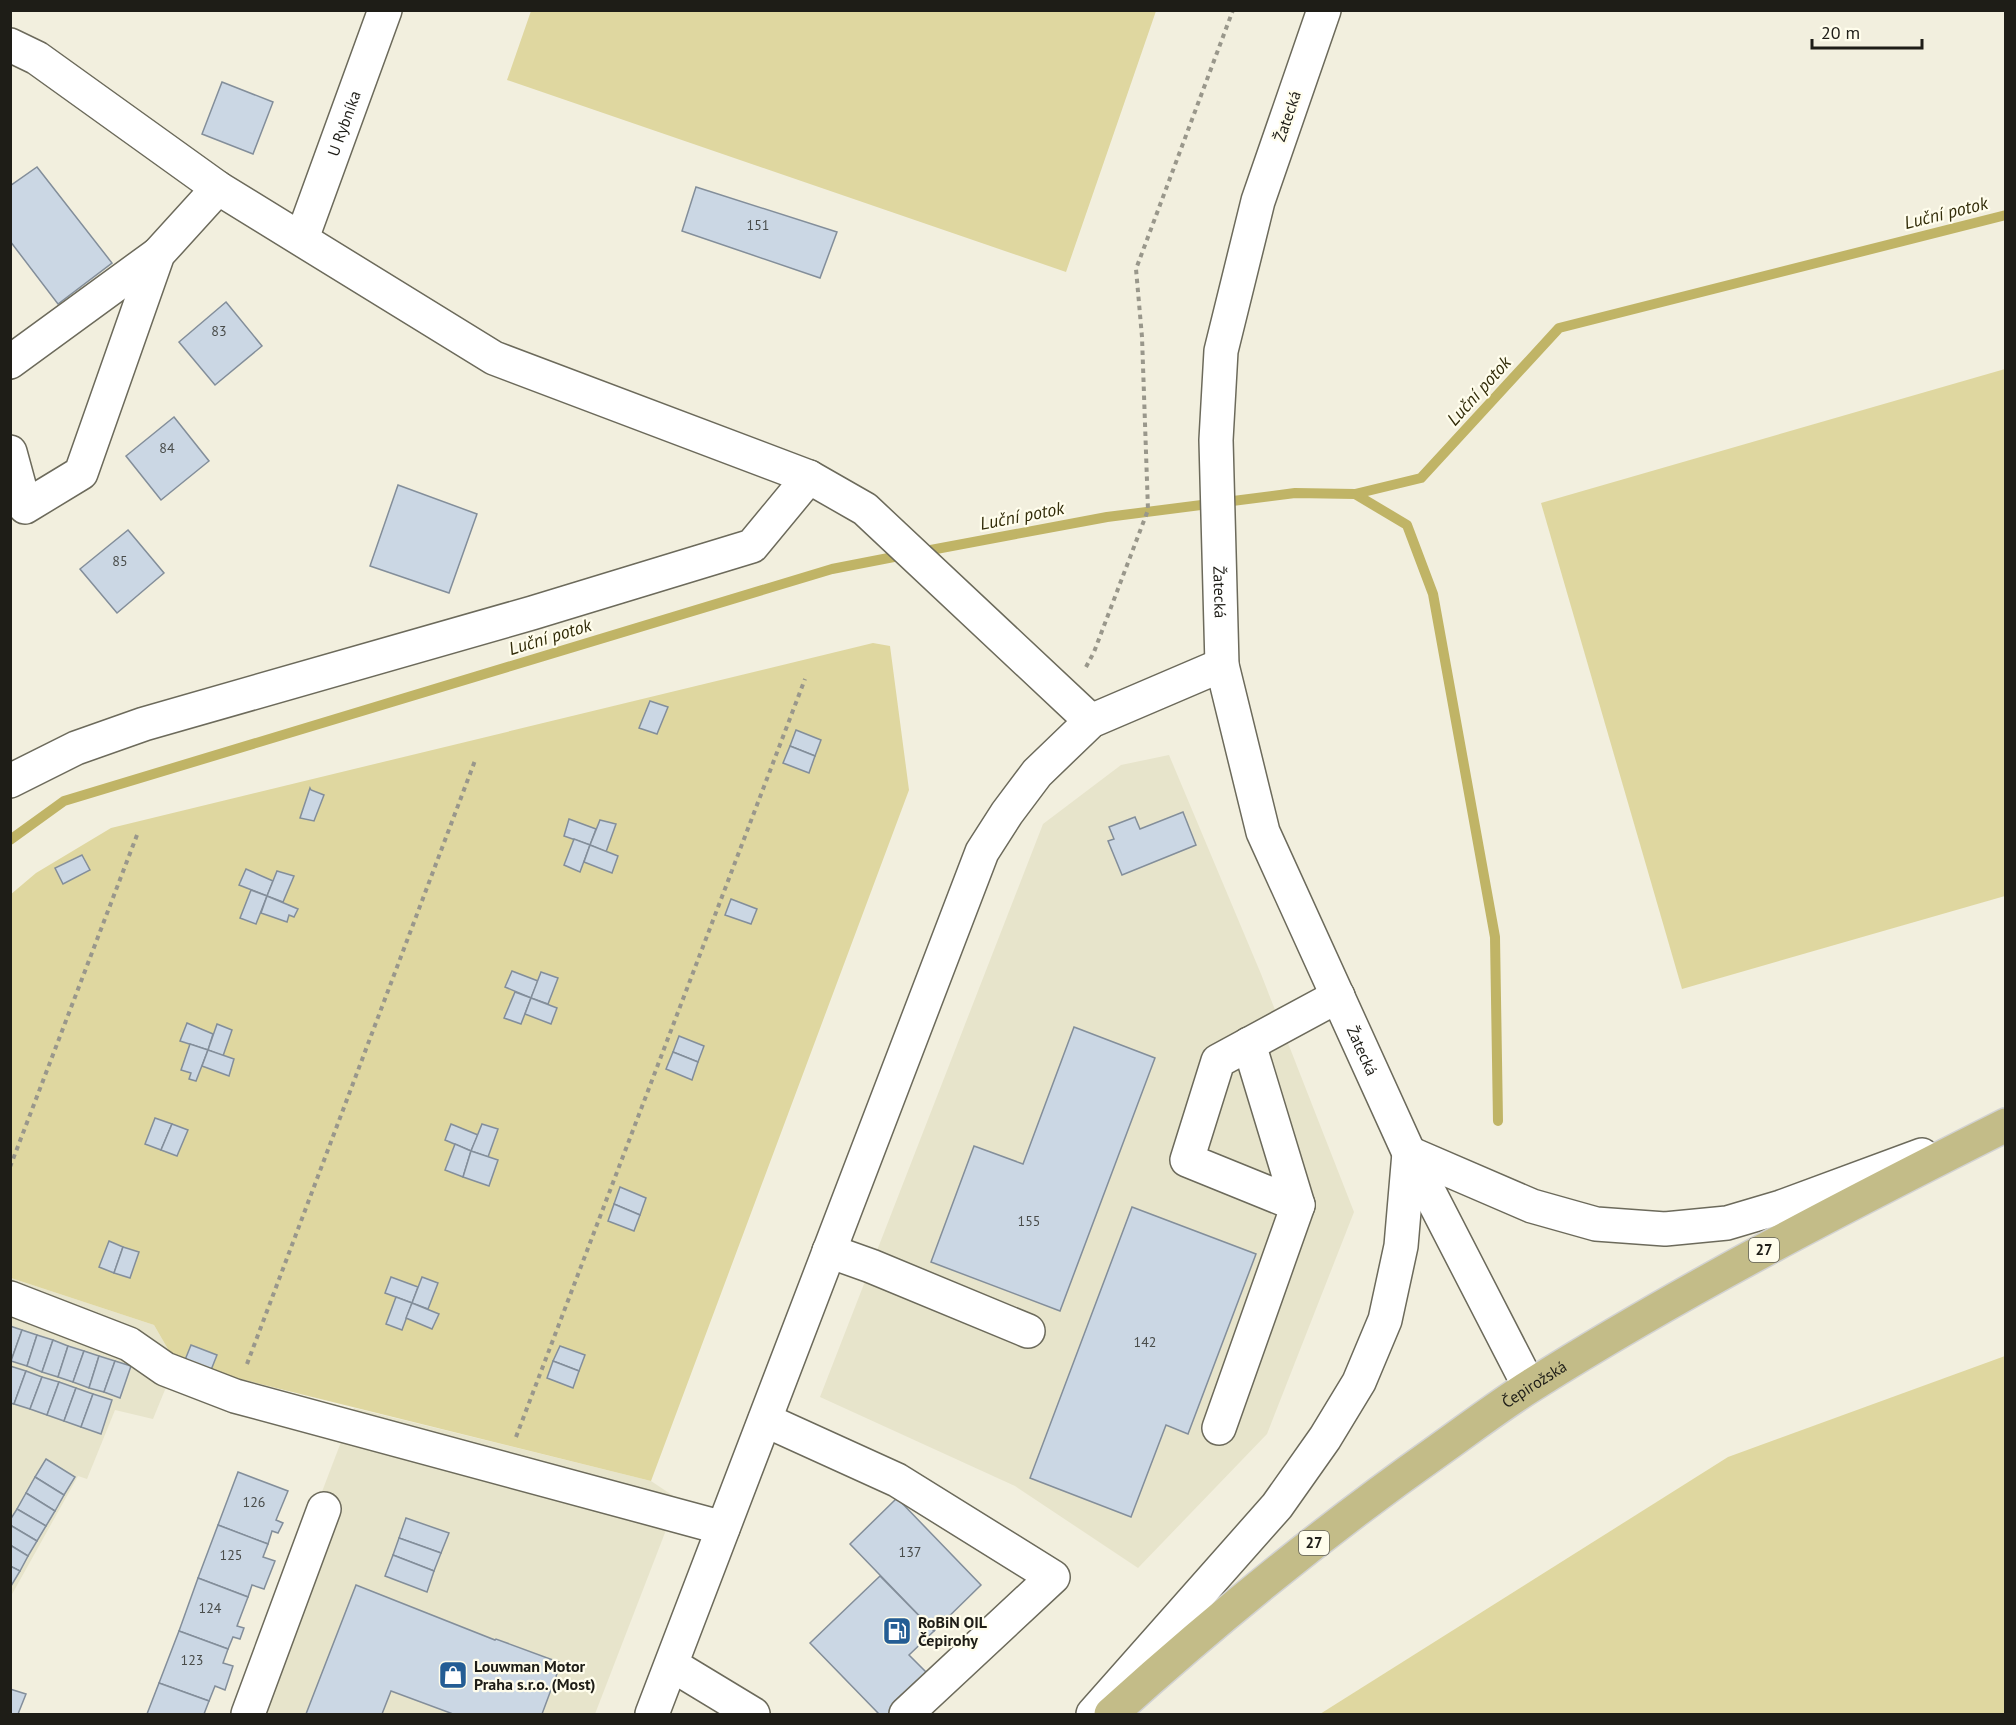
<svg xmlns="http://www.w3.org/2000/svg" width="2016" height="1725" viewBox="0 0 2016 1725" font-family="'PT Sans',sans-serif">
  <rect width="100%" height="100%" fill="#f2efde"/>
  <!-- built -->
  <g fill="#e7e4cb">
    <polygon points="1169,755 1261,974 1354,1212 1267,1434 1138,1568 1015,1486 820,1397 1043,824 1121,765"/>
    <polygon points="11,1278 154,1325 176,1363 153,1419 115,1410 87,1479 78,1476 11,1596"/>
    <polygon points="354,1408 651,1481 678,1499 595,1714 237,1714"/>
  </g>
  <!-- green -->
  <g fill="#dfd7a0">
    <polygon points="531,11 531,10 1156,11 1066,272 507,80"/>
    <polygon points="2005,369 2005,896 1682,989 1541,503"/>
    <polygon points="873,643 890,646 909,790 651,1481 176,1363 154,1325 11,1278 10,895 36,873 111,828"/>
    <polygon points="2005,1356 2005,1714 1320,1714 1728,1457"/>
  </g>
  <g fill="none" stroke-linecap="round" stroke-linejoin="round">
    <!-- stream -->
    <g stroke="#c0b466" stroke-width="10">
      <polyline points="1355,494 1407,525 1433,594 1495,937 1498,1121"/>
      <polyline points="920,552 1107,517 1295,493 1355,494 1421,478 1559,328 2006,215"/>
      <polyline points="10,840 64,801 832,569 904,555"/>
    </g>
  </g>
  <!-- building -->
  <g fill="#cbd7e4" stroke="#838e9a" stroke-width="1.5">
    <polygon points="222,82 273,102 253,154 202,134"/>
    <polygon points="37,167 112,263 58,304 10,241 10,186"/>
    <polygon points="696,187 837,232 820,278 682,231"/>
    <polygon points="226,302 262,346 215,385 179,342"/>
    <polygon points="174,417 209,461 161,500 126,456"/>
    <polygon points="398,485 477,514 449,593 370,566"/>
    <polygon points="128,530 164,573 117,613 80,569"/>
    <polygon points="650,701 668,707 657,734 639,728"/>
    <polygon points="796,730 821,740 815,756 790,746"/>
    <polygon points="790,746 815,756 809,773 783,763"/>
    <polygon points="310,788 311,790 324,795 314,821 300,818"/>
    <polygon points="1183,812 1196,845 1122,875 1108,841 1114,839 1109,827 1135,817 1140,829"/>
    <polygon points="569,819 596,829 590,845 564,836"/>
    <polygon points="600,820 616,824 606,852 590,845"/>
    <polygon points="574,839 590,845 580,872 564,865"/>
    <polygon points="590,845 618,856 612,873 584,862"/>
    <polygon points="82,855 90,870 63,884 55,868"/>
    <polygon points="246,869 273,881 267,896 239,885"/>
    <polygon points="277,871 294,876 283,902 267,896"/>
    <polygon points="251,890 267,896 256,924 240,918"/>
    <polygon points="267,896 298,909 294,917 289,915 287,922 261,913"/>
    <polygon points="731,899 757,909 751,924 725,915"/>
    <polygon points="512,971 538,981 531,998 505,987"/>
    <polygon points="541,972 558,978 548,1004 531,998"/>
    <polygon points="515,992 531,998 521,1024 504,1018"/>
    <polygon points="531,998 557,1008 551,1024 525,1014"/>
    <polygon points="187,1023 213,1034 208,1050 180,1041"/>
    <polygon points="217,1024 232,1030 223,1056 208,1050"/>
    <polygon points="1074,1027 1155,1058 1060,1311 931,1262 974,1146 1023,1164"/>
    <polygon points="679,1036 704,1046 698,1062 673,1052"/>
    <polygon points="190,1044 208,1050 196,1081 189,1079 191,1073 181,1070"/>
    <polygon points="208,1050 234,1059 229,1076 202,1066"/>
    <polygon points="673,1052 698,1062 692,1080 666,1069"/>
    <polygon points="155,1118 172,1124 161,1150 145,1144"/>
    <polygon points="172,1124 188,1130 177,1156 161,1150"/>
    <polygon points="451,1124 478,1135 471,1151 445,1140"/>
    <polygon points="482,1124 498,1129 488,1157 471,1151"/>
    <polygon points="455,1144 471,1151 463,1177 445,1170"/>
    <polygon points="471,1151 498,1160 489,1186 463,1177"/>
    <polygon points="620,1187 646,1198 640,1215 614,1204"/>
    <polygon points="614,1204 640,1215 634,1231 608,1221"/>
    <polygon points="1132,1207 1256,1254 1188,1434 1166,1425 1131,1517 1030,1478"/>
    <polygon points="109,1241 123,1247 114,1273 99,1267"/>
    <polygon points="123,1247 139,1252 130,1278 114,1273"/>
    <polygon points="391,1277 418,1287 412,1303 385,1293"/>
    <polygon points="422,1277 438,1283 428,1309 412,1303"/>
    <polygon points="396,1297 412,1303 402,1330 386,1324"/>
    <polygon points="412,1303 439,1314 432,1329 406,1318"/>
    <polygon points="10,1326 22,1330 11,1361 10,1361"/>
    <polygon points="22,1330 37,1335 27,1366 11,1361"/>
    <polygon points="37,1335 53,1340 42,1372 27,1366"/>
    <polygon points="53,1340 68,1346 58,1377 42,1372"/>
    <polygon points="191,1345 217,1355 211,1370 185,1360"/>
    <polygon points="68,1346 84,1351 73,1382 58,1377"/>
    <polygon points="560,1346 585,1355 579,1371 553,1361"/>
    <polygon points="84,1351 99,1356 89,1388 73,1382"/>
    <polygon points="99,1356 115,1361 104,1392 89,1388"/>
    <polygon points="115,1361 131,1366 120,1398 104,1392"/>
    <polygon points="553,1361 579,1371 573,1388 547,1378"/>
    <polygon points="10,1366 26,1371 14,1404 10,1403"/>
    <polygon points="26,1371 42,1377 30,1409 14,1404"/>
    <polygon points="42,1377 59,1382 47,1415 30,1409"/>
    <polygon points="59,1382 76,1388 64,1421 47,1415"/>
    <polygon points="76,1388 93,1394 81,1427 64,1421"/>
    <polygon points="93,1394 112,1400 101,1434 81,1427"/>
    <polygon points="46,1459 75,1477 64,1495 35,1477"/>
    <polygon points="238,1472 288,1491 276,1520 283,1523 278,1533 272,1531 268,1544 218,1525"/>
    <polygon points="35,1477 64,1495 55,1511 26,1493"/>
    <polygon points="26,1493 55,1511 46,1526 17,1509"/>
    <polygon points="897,1498 981,1585 934,1631 850,1544"/>
    <polygon points="17,1509 46,1526 37,1541 10,1525 10,1520"/>
    <polygon points="406,1518 449,1533 441,1553 399,1538"/>
    <polygon points="10,1525 37,1541 28,1556 10,1545"/>
    <polygon points="218,1525 268,1544 263,1557 275,1561 264,1589 252,1585 248,1597 198,1578"/>
    <polygon points="399,1538 441,1553 434,1571 393,1555"/>
    <polygon points="10,1545 28,1556 20,1571 10,1566"/>
    <polygon points="393,1555 434,1571 427,1592 385,1576"/>
    <polygon points="10,1566 20,1571 11,1586 10,1586"/>
    <polygon points="880,1576 934,1631 909,1655 945,1691 920,1714 879,1714 810,1643"/>
    <polygon points="198,1578 248,1597 237,1626 244,1628 240,1639 233,1637 228,1649 179,1631"/>
    <polygon points="356,1585 495,1640 496,1639 561,1663 542,1714 453,1714 391,1691 382,1714 306,1714"/>
    <polygon points="179,1631 228,1649 223,1663 233,1666 225,1690 215,1686 209,1701 159,1683"/>
    <polygon points="159,1683 209,1701 204,1714 147,1714"/>
    <polygon points="10,1689 26,1694 18,1714 10,1714"/>
  </g>
  <g fill="none" stroke-linecap="round" stroke-linejoin="round">
    <!-- minor casing -->
    <g stroke="#6c6a5b" stroke-width="36">
      <g id="minor">
        <path id="s1" d="M 1324,10 L 1258,201 L 1221,351 L 1216,440 L 1222,665 L 1263,832 L 1409,1153 L 1529,1386"/>
        <polyline points="10,45 37,58 218,188 494,358 809,477 865,509 1091,721"/>
        <path id="s2" d="M 302,238 L 385,10"/>
        <polyline points="10,362 158,254"/>
        <polyline points="10,452 25,507 81,473 158,254 218,188"/>
        <polyline points="10,781 76,748 144,724 532,613 752,546 809,477"/>
        <polyline points="1249,1044 1298,1205"/>
        <polyline points="1409,1153 1532,1206 1596,1224 1665,1229 1727,1223 1781,1207 1922,1155"/>
        <polyline points="829,1251 871,1266 1028,1331"/>
        <polyline points="10,1298 129,1344 165,1369 235,1396 723,1528"/>
        <polyline points="765,1420 897,1480 1053,1577 906,1714"/>
        <polyline points="1219,1428 1298,1205 1187,1160 1218,1061 1338,996"/>
        <polyline points="672,1665 753,1714"/>
        <polyline points="248,1714 324,1509"/>
        <polyline points="652,1714 982,852 1007,813 1037,773 1091,721 1222,665"/>
        <polyline points="1093,1714 1277,1506 1325,1438 1359,1382 1385,1320 1401,1246 1409,1153"/>
      </g>
    </g>
    <!-- major casing -->
    <g stroke="#d2d2d1" stroke-width="36">
      <g id="major">
        <path id="s3" d="M 1111,1714 C 1215,1620 1324,1531 1439,1450 C 1470,1428 1500,1405 1532,1385 C 1684,1289 1845,1206 2006,1125"/>
      </g>
    </g>
    <!-- path -->
    <g stroke="#99978b" stroke-width="4" stroke-dasharray="4.5 4.5" stroke-linecap="butt">
      <polyline points="1086,667 1094,652 1148,510 1142,337 1136,269 1233,10"/>
      <polyline points="10,1167 137,835"/>
      <polyline points="247,1364 476,758"/>
      <polyline points="516,1437 805,679"/>
    </g>
    <!-- minor -->
    <use href="#minor" stroke="#fff" stroke-width="33"/>
    <!-- major -->
    <use href="#major" stroke="#c3bc88" stroke-width="33"/>
  </g>
  <!-- icons -->
  <defs>
    <g id="fuel-square" transform="scale(1.5)"><rect x="-9" y="-9" width="18" height="18" rx="4" fill="#245d94" stroke="#fffdec"/><path d="M-5.5-6h7V0h2V4h1.3V-2.5L3-4.5l.8-.8L6-3V5H2.5V1h-1V6h-7ZM-4.2-4.7v3.2H.2V-4.7Z" fill="#fff"/></g>
    <g id="shop-square" transform="scale(1.5)"><rect x="-9" y="-9" width="18" height="18" rx="4" fill="#245d94" stroke="#fffdec"/><path d="M-5-2.5h2.3a2.7 3.5 0 0 1 5.4 0H5L5.5 6h-11ZM-1.5-2.5h3a1.5 2.3 0 0 0-3 0Z" fill="#fff"/></g>
  </defs>
  <g fill-rule="evenodd">
    <use href="#fuel-square" x="897" y="1631"/>
    <use href="#shop-square" x="453" y="1675"/>
  </g>
  <g text-anchor="middle" stroke-width="4.5" stroke-linejoin="round" paint-order="stroke">
    <!-- number labels -->
    <g font-size="14" fill="#494c4a">
      <text x="758" y="230">151</text>
      <text x="219" y="336">83</text>
      <text x="167" y="453">84</text>
      <text x="120" y="566">85</text>
      <text x="1029" y="1226">155</text>
      <text x="1145" y="1347">142</text>
      <text x="254" y="1507">126</text>
      <text x="910" y="1557">137</text>
      <text x="231" y="1560">125</text>
      <text x="210" y="1613">124</text>
      <text x="192" y="1665">123</text>
    </g>
    <!-- shield labels -->
    <g fill="#fffdec" stroke="#626057" stroke-width="1.5">
      <rect x="1749" y="1238" width="30" height="24" rx="4.5"/>
      <rect x="1299" y="1531" width="30" height="24" rx="4.5"/>
    </g>
    <g font-size="15" font-weight="bold" fill="#1e1d17">
      <text x="1764" y="1255">27</text>
      <text x="1314" y="1548">27</text>
    </g>
    <!-- street labels -->
    <g font-size="16" fill="#1e1d17" stroke="#fffdec">
      <text transform="translate(1287 116) rotate(-71)" y="6">Žatecká</text>
      <text dy="6" stroke="none"><textPath href="#s2" startOffset="122">U Rybníka</textPath></text>
      <text dy="6" stroke="none"><textPath href="#s1" startOffset="598">Žatecká</textPath></text>
      <text dy="6" stroke="none"><textPath href="#s1" startOffset="1083">Žatecká</textPath></text>
      <text dy="6" stroke="none"><textPath href="#s3" startOffset="537">Čepirožská</textPath></text>
    </g>
    <!-- poi labels -->
    <g font-size="16" font-weight="bold" fill="#1e1d17" stroke="#fffdec" text-anchor="start">
      <text x="918" y="1628">RoBiN OIL<tspan x="918" dy="18">Čepirohy</tspan></text>
      <text x="474" y="1672">Louwman Motor<tspan x="474" dy="18">Praha s.r.o. (Most)</tspan></text>
    </g>
    <!-- water labels -->
    <g font-size="18" font-style="italic" fill="#322c09" stroke="#fffdec">
      <text transform="translate(1946 213) rotate(-14)" y="6">Luční potok</text>
      <text transform="translate(1479 391) rotate(-48)" y="6">Luční potok</text>
      <text transform="translate(1022 516) rotate(-11)" y="6">Luční potok</text>
      <text transform="translate(550 637) rotate(-17)" y="6">Luční potok</text>
    </g>
  </g>
  <!-- border -->
  <rect width="2016" height="1725" fill="none" stroke="#1e1d17" stroke-width="24"/>
  <!-- scale -->
  <path d="M1812 39v9h110v-9" fill="none" stroke="#1e1d17" stroke-width="3"/>
  <text x="1821" y="39" font-size="18" fill="#1e1d17" stroke="#fffdec" stroke-width="4.5" paint-order="stroke">20 m</text>
</svg>
